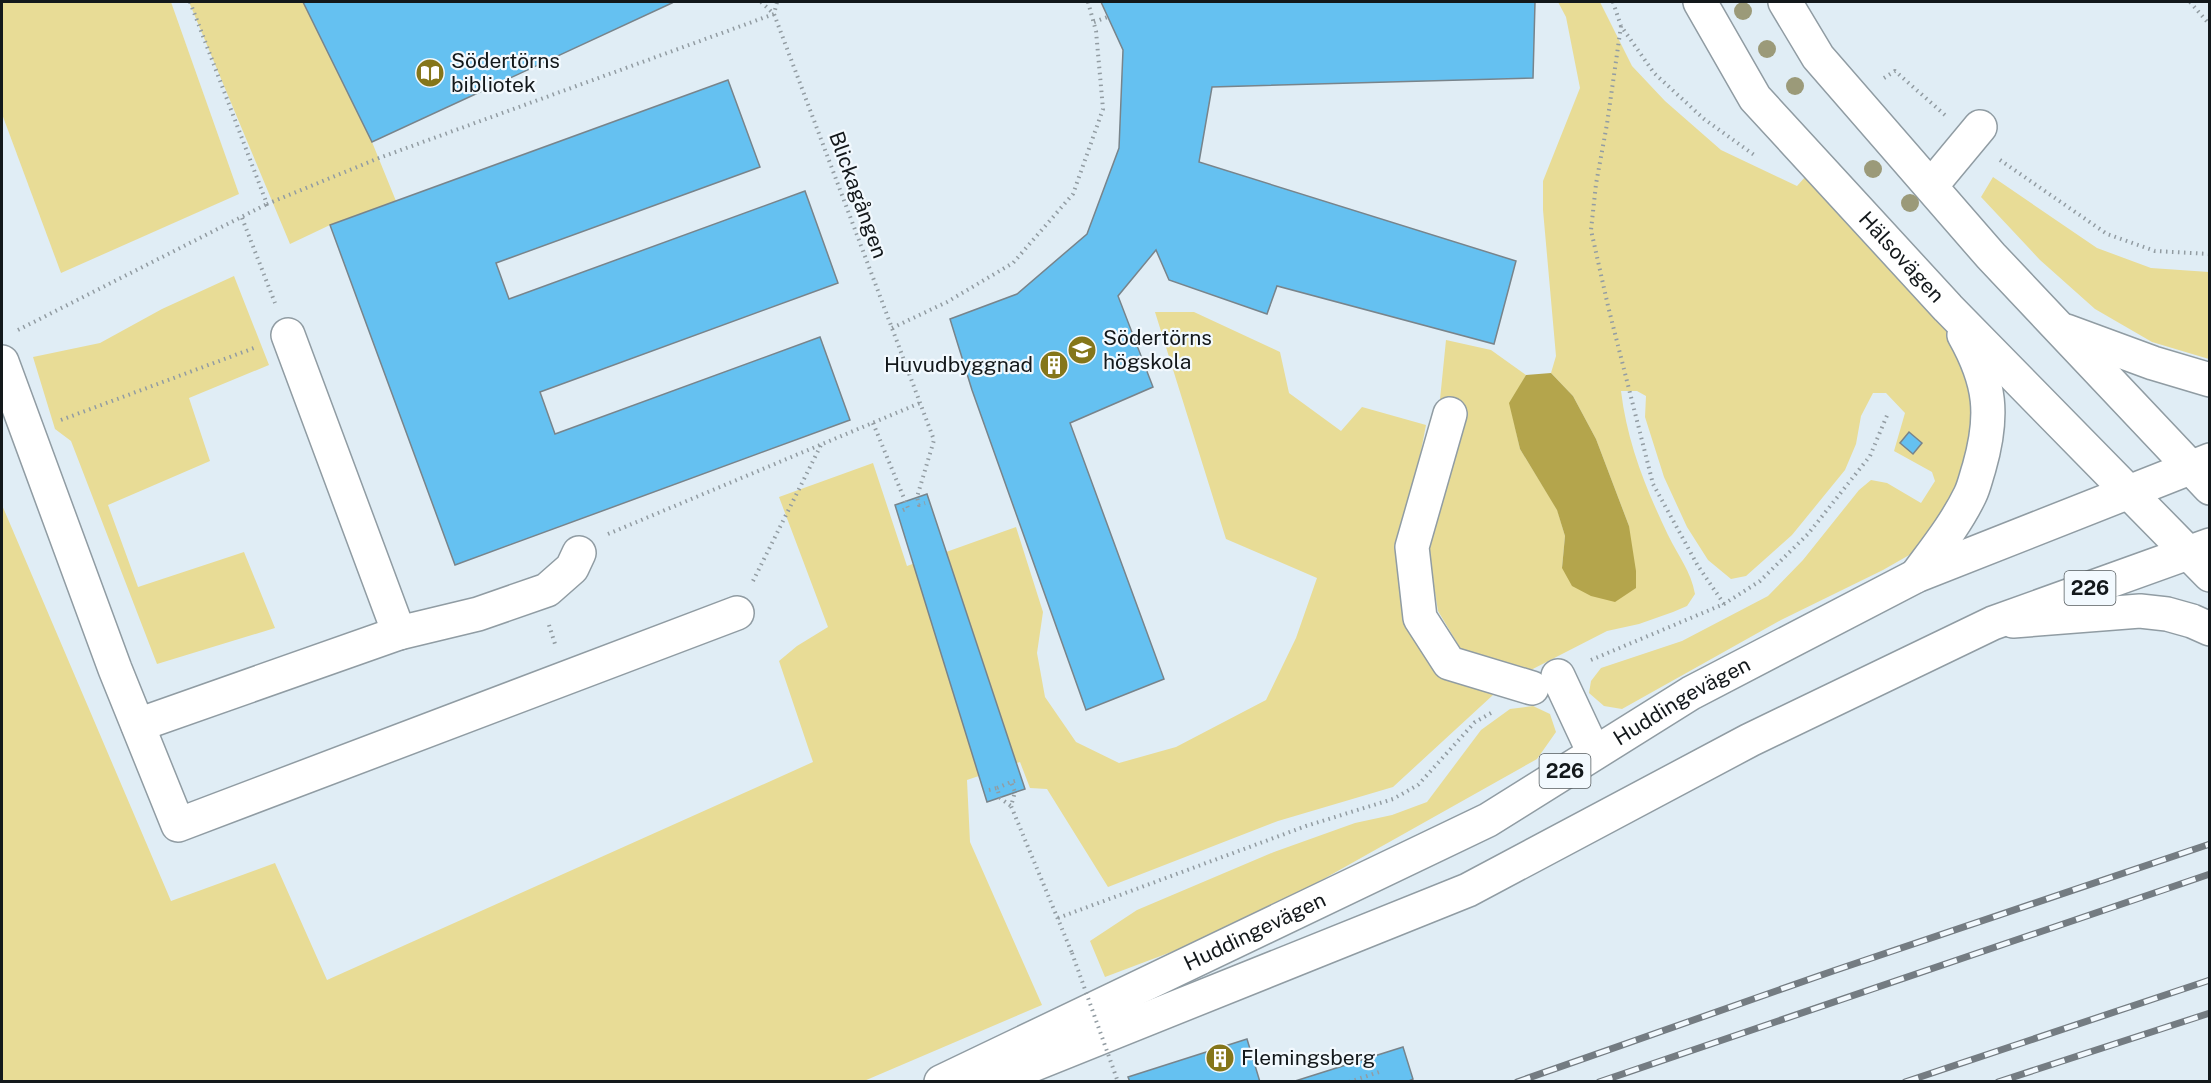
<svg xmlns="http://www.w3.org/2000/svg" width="2211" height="1083" viewBox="0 0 2211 1083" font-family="'Public Sans',sans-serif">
  <rect width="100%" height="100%" fill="#e0edf5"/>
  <!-- green -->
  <g fill="#e8dc96">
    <polygon points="2,2 171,2 239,194 61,273 2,114"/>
    <polygon points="189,2 303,2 372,142 396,201 330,225 290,244"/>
    <path d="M 1558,2 L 1600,2 L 1632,66 L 1665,101 L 1721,150 L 1797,186 L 1806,176 L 1946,331 L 1961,354 L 1976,390 L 1971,474 L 1918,550 L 1883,570 L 1781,620 L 1622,709 L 1604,706 L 1589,693 L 1591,681 L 1601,668 L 1682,641 L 1768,596 L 1803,560 L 1859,490 L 1871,480 L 1887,483 L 1921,503 L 1935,481 L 1932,472 L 1894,451 L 1905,413 L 1886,393 L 1873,393 L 1861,416 L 1856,444 L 1845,470 L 1792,535 L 1746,576 L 1731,579 L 1708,560 L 1687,527 L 1664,477 L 1645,417 L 1646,396 L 1637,391 L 1621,391 C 1627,442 1646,489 1668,535 C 1678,556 1691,571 1695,594 L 1687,606 L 1673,612 L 1639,624 L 1607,631 L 1519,676 L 1468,661 L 1438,611 L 1426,538 L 1446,340 L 1491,350 L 1526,375 L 1510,404 L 1520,449 L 1557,509 L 1565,536 L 1562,568 L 1629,526 L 1596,439 L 1573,396 L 1551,373 L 1556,356 L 1543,210 L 1543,181 L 1580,88 L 1566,17 Z"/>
    <polygon points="1993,177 2097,248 2151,268 2209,272 2209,359 2152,342 2095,309 2040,260 1981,197"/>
    <polygon points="234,276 269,365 189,398 210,461 108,505 138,587 244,552 275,628 157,664 71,441 55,429 33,357 100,343 162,309"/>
    <polygon points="1155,312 1194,312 1280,352 1289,393 1341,431 1362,407 1426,425 1405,535 1447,673 1493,695 1393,787 1278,821 1108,887 1047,789 1030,788 1020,762 967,780 970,842 1042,1005 864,1081 2,1081 2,505 171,901 275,863 327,980 813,762 779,661 797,646 828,627 779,497 873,463 907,566 1016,527 1043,612 1037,653 1045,697 1076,742 1119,763 1176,747 1266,700 1296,638 1317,578 1226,539"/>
    <polygon points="1533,706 1550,714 1556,732 1537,759 1311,886 1203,940 1105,977 1090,941 1137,910 1274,852 1355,823 1392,815 1427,802 1481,730 1510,709"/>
  </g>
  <!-- water -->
  <polygon fill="#b4a54c" points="1551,373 1573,396 1596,439 1629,526 1636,571 1636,588 1615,602 1591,596 1572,586 1562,568 1565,536 1557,510 1520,449 1509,403 1526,375"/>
  <!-- building -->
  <g fill="#65c1f1" stroke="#78848b" stroke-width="1.5">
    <polygon points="303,2 671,2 672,3 372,142"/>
    <polygon points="1101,2 1535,2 1533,78 1212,87 1199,162 1516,261 1494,344 1277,286 1267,314 1169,280 1156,250 1118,296 1153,387 1070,423 1164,679 1086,710 972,390 950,319 1017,294 1087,234 1119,148 1123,50"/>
    <polygon points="728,80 760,167 496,263 509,299 805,191 838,283 540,392 555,434 820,337 850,420 455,565 330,225"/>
    <polygon points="1909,432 1922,443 1913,454 1900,443"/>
    <polygon points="927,494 1025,789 987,802 895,505"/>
    <polygon points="1247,1039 1260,1082 1130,1082 1128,1077"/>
    <polygon points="1403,1047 1413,1079 1407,1082 1292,1082"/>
  </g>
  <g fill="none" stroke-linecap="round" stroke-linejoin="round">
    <!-- minor casing -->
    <g stroke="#909ca3" stroke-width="36">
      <g id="minor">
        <path id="s1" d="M 1700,2 L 1755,98 L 1948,308 L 2210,575"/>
        <polyline points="1785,2 1818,57 1991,256 2210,488"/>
        <polyline points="1931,186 1980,127"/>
        <polyline points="2066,331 2153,363 2210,380"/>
        <polyline points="288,335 399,633 478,614 547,590 572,568 579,553"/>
        <polyline points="2,362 115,669 178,825 737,613"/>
        <polyline points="1450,414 1412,547 1420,618 1449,663 1532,688"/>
        <path d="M 1916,576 C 1935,550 1956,524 1970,495 C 1974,487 1976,477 1979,468 C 1994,416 1991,383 1964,335"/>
        <polyline points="2013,621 2140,611 2167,614 2192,621 2210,629"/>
        <polyline points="1558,676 1594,753"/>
        <polyline points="138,725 399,633"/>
      </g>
    </g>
    <!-- major casing -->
    <g stroke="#909ca3" stroke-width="36">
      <g id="major">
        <path id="s2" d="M 941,1082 L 1488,820 L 1691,693 L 1916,576 L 2210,460"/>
        <polyline points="990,1082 1468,890 1750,740 1993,623 2210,545"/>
      </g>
    </g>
    <!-- path -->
    <g stroke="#929ca2" stroke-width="4" stroke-dasharray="1.5 4.5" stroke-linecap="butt">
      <polyline points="190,2 267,204 379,158 774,14 777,2"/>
      <polyline points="761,2 774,14 934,440 917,497 919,505 925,503"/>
      <polyline points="1613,2 1621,26 1654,73 1704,119 1757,157"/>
      <polyline points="2190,2 2210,25"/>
      <polyline points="1094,22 1108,17"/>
      <polyline points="1621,26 1607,124 1596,184 1591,230 1608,306 1653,484 1698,566 1724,604"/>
      <polyline points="1884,78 1895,71 1945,115"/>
      <polyline points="2000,160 2107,234 2155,251 2210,254"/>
      <polyline points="242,218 275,303"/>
      <polyline points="892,328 947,302 1013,263 1073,194 1103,109 1096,31 1088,2"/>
      <polyline points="18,330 267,204"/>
      <polyline points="61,420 254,348"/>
      <polyline points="873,423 908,508 901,511"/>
      <polyline points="608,534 920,403"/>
      <polyline points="753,581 821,445"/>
      <polyline points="549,625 555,644"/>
      <polyline points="1591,660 1724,604 1760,581 1808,534 1870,456 1888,413"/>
      <polyline points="1015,781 1011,782 1015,792 1011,806 1072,953"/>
      <polyline points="997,788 1011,782"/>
      <polyline points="989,790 997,788 1000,798 1011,806"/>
      <polyline points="1058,918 1306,826 1393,799 1418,785 1475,722 1491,713"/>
      <polyline points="1349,1082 1379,1072"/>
    </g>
    <!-- minor -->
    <use href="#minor" stroke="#fff" stroke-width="33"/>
    <!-- major -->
    <use href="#major" stroke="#fff" stroke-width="33"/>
    <!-- rail casing -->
    <g stroke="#747c82" stroke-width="7">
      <g id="rail">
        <polyline points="1517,1082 1833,971 2210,844"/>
        <polyline points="1599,1082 2210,874"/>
        <polyline points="1905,1082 2210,980"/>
        <polyline points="1998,1082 2210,1013"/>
      </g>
    </g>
    <!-- rail -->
    <use href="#rail" stroke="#f2f9fe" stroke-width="4.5" stroke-dasharray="14" stroke-linecap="butt"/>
    <!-- path-bridge -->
    <polyline stroke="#929ca2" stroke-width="4" stroke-dasharray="1.5 4.5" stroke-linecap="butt" points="1072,953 1118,1082"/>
  </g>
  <!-- trees -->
  <g fill="#9b9a79">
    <circle cx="1743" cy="11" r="9"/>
    <circle cx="1767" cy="49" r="9"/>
    <circle cx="1795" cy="86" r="9"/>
    <circle cx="1873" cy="169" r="9"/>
    <circle cx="1910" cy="203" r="9"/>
  </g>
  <!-- icons -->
  <defs>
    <g id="library-disc" transform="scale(1.5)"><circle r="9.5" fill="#85761a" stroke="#f2f9fe"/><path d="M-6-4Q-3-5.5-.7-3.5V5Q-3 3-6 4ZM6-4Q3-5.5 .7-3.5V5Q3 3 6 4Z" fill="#fff"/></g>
    <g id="university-disc" transform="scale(1.5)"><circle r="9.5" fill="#85761a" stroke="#f2f9fe"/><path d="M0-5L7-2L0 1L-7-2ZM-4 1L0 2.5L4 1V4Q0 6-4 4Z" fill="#fff"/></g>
    <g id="building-disc" transform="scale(1.5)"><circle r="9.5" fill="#85761a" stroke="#f2f9fe"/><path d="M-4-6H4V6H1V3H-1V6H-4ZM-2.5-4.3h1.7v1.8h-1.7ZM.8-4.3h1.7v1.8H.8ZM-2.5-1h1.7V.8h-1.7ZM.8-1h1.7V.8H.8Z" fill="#fff"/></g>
  </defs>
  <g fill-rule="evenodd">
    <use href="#library-disc" x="430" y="73"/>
    <use href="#university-disc" x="1082" y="350"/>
    <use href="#building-disc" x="1054" y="365"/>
    <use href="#building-disc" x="1220" y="1058"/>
  </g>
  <g text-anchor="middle" stroke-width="4.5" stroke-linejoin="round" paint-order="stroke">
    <!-- shield labels -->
    <g fill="#f2f9fe" stroke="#565c5f" stroke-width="1.5">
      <rect x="2064.5" y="571" width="51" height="34" rx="4.5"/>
      <rect x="1539.5" y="754" width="51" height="34" rx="4.5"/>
    </g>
    <g font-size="20" font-weight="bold" fill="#13181b">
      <text x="2090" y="595">226</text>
      <text x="1565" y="778">226</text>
    </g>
    <!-- poi labels -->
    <g font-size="21" fill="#13181b" stroke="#f2f9fe" text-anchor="start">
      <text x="451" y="68">Södertörns<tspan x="451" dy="24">bibliotek</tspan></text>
      <text x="1103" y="345">Södertörns<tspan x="1103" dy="24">högskola</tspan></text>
      <text x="1033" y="372" text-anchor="end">Huvudbyggnad</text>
      <text x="1241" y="1065">Flemingsberg</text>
    </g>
    <!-- street labels -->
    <g font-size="21" fill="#13181b" stroke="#f2f9fe">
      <text transform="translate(858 195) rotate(70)" y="7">Blickagången</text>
      <text dy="7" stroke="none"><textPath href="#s1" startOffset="327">Hälsovägen</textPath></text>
      <text dy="7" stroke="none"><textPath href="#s2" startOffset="834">Huddingevägen</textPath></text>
      <text dy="7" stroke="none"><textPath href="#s2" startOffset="348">Huddingevägen</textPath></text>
    </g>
  </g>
  <!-- border -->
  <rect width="2211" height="1083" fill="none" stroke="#13181b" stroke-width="6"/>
</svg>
